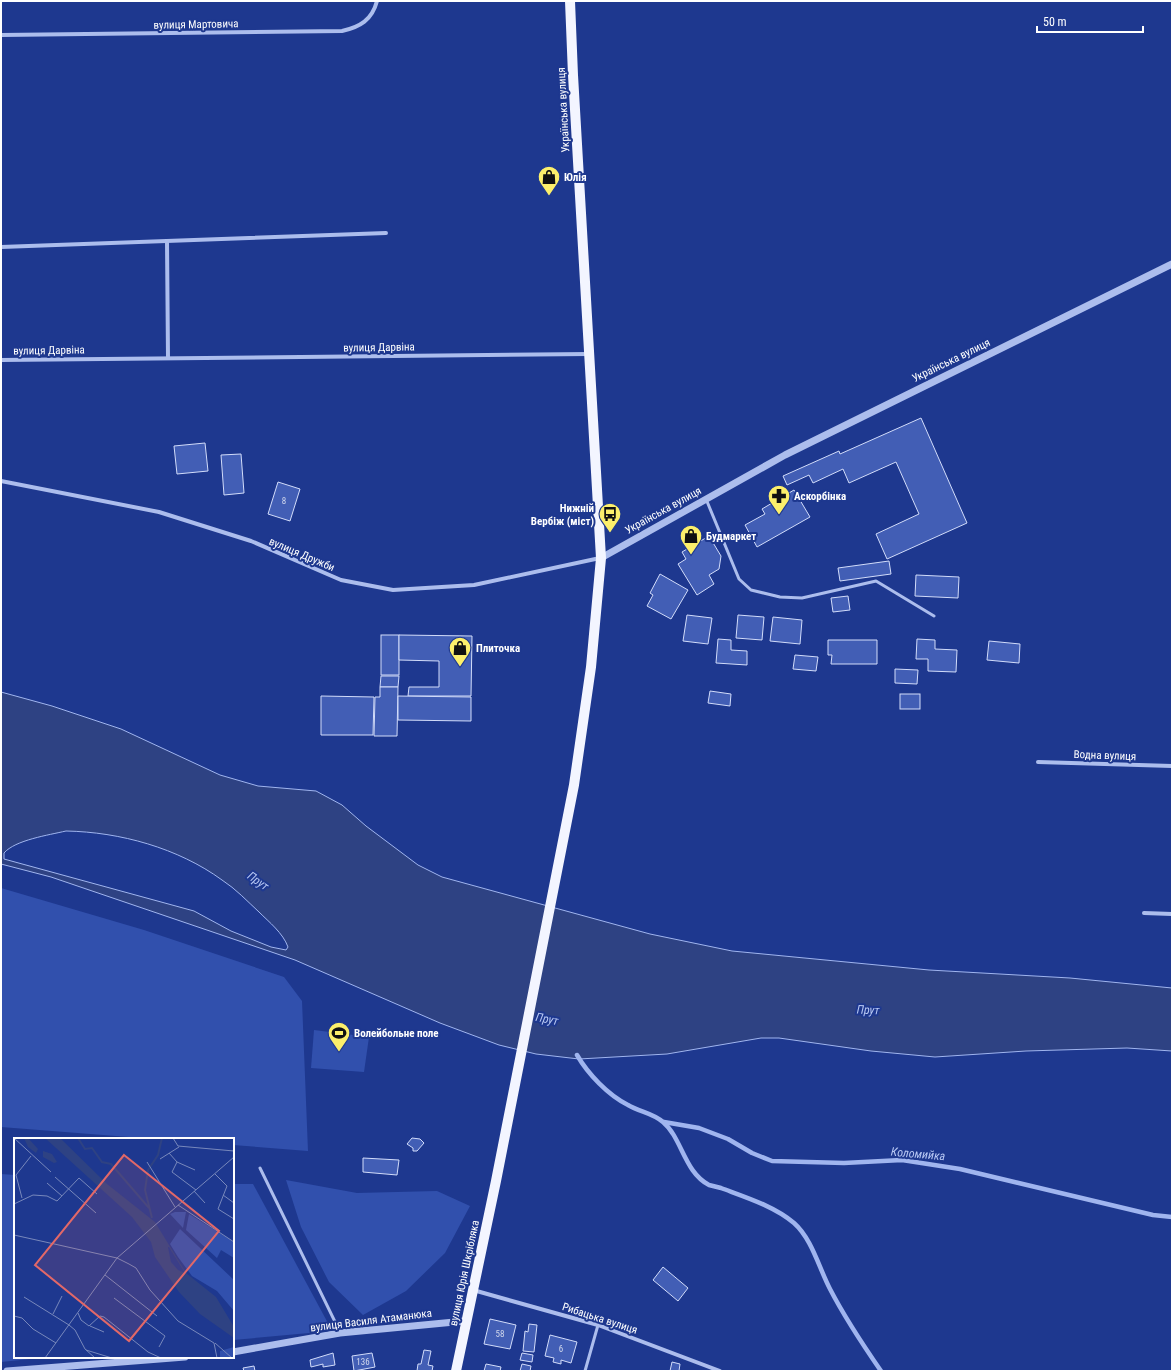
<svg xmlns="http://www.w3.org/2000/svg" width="1173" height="1372" viewBox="0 0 1173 1372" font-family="'Roboto Condensed',sans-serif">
  <rect width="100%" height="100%" fill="#1e388f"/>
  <!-- green -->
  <g fill="#3150ad">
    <polygon points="1,888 144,930 284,977 302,1001 308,1151 233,1145 233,1139 154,1139 1,1127"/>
    <polygon points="314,1030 369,1037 364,1072 311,1068"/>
    <polygon points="1,1174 15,1175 15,1357 50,1357 1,1362"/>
    <polygon points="286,1180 357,1193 437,1191 470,1206 445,1253 406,1291 363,1315 329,1282 301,1227"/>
    <polygon points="233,1184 253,1184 329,1325 309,1333 233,1340"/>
  </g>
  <!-- water -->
  <path fill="#2e4283" stroke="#a0b5ef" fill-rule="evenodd" d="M 1,692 L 52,706 L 121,729 L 220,775 L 258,786 L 316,791 L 342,805 L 366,826 L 418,865 L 442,877 L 650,934 L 732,951 L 929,970 L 1070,978 L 1172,988 L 1172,1051 L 1127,1048 L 1026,1051 L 935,1057 L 871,1051 L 779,1038 L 761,1038 L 667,1054 L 579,1059 L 536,1054 L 499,1045 L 440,1023 L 295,960 L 51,877 L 1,864 ZM 66,831 C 120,832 178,848 222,880 C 236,889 247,901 259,912 C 269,922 283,933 288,947 L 286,950 L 271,947 L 231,931 L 194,911 L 4,859 L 4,853 C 15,840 49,835 66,831 Z"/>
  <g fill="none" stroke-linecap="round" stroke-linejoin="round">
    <!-- stream -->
    <g stroke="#a0b5ef" stroke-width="4.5">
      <path d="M 577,1055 C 588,1074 608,1095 628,1105 C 640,1112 653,1113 663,1122 C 682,1138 684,1172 709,1185 C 713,1186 717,1187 721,1188 C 745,1197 774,1206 794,1223 C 812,1239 819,1268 830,1289 C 845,1318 863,1345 881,1371"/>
      <polyline points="664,1122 699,1128 728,1139 752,1153 772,1161 844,1163 902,1160 960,1169 1153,1215 1172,1217"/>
    </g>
  </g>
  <!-- building -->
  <g fill="#425eb5" stroke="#d2dcfa">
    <polygon points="921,418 967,523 887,559 876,534 919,514 896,462 849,483 843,469 813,483 809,475 787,485 783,476 839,451 840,454"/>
    <polygon points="205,443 208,471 177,474 174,446"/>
    <polygon points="241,454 244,493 224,495 221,455"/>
    <polygon points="278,482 300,489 290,521 268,514"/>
    <polygon points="794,490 810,517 757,547 745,525 765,514 762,509"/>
    <polygon points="709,536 721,556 719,569 709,575 714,584 697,595 678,564 686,559 682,552"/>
    <polygon points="889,561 891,574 840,581 838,568"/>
    <polygon points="660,574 688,590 671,619 647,606 653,595 650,593"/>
    <polygon points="916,575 959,577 958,598 915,596"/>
    <polygon points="848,596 850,610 833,612 831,598"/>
    <polygon points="687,615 712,618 708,644 683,641"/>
    <polygon points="738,615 764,617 762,640 736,638"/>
    <polygon points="773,617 802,620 800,644 770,641"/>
    <rect x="381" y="635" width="18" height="40"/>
    <polygon points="399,635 472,636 471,696 408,696 409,687 439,687 439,661 399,660"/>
    <polygon points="718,639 731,640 731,650 747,651 747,665 716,663"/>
    <polygon points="917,639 935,640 935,649 957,650 956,672 928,671 928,659 916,659"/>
    <polygon points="828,640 877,640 877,664 831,664 832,655 828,655"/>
    <polygon points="989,641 1020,644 1019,663 987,660"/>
    <polygon points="795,655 818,657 816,671 793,669"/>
    <polygon points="895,669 918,670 917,684 895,683"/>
    <polygon points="381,676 399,676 398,687 380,687"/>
    <polygon points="380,687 398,687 397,736 374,736 375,697 380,697"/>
    <polygon points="710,691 731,694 730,706 708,703"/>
    <rect x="900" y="694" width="20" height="15"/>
    <polygon points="321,696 374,697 373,735 321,735"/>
    <polygon points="398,696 471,697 471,721 398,720"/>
    <polygon points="412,1138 420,1139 424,1143 417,1151 413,1151 413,1148 407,1144"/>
    <polygon points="363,1158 399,1160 397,1175 363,1172"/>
    <polygon points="663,1267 688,1288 678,1301 653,1280"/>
    <polygon points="490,1319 516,1325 510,1349 484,1344"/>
    <polygon points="529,1324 537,1325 534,1352 523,1351 525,1331 528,1332"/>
    <polygon points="550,1335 577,1342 571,1363 561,1360 561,1364 553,1362 554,1358 545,1356"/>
    <polygon points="424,1350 431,1351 428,1365 433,1366 432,1371 417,1371 418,1364 421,1364"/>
    <polygon points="333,1353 335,1365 323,1367 323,1364 311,1367 310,1360"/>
    <polygon points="372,1353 375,1367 354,1371 352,1356"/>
    <polygon points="522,1353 533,1355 532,1362 520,1360"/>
    <polygon points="672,1362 680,1364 679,1371 670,1371"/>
    <polygon points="486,1364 501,1367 500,1371 484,1371"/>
    <polygon points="522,1364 531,1366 530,1371 520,1371"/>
    <polygon points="254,1366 255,1371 244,1371 243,1368"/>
  </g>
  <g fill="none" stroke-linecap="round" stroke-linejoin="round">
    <!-- service -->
    <g stroke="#acbded" stroke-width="3">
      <polyline points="706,499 739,579 751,590 780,597 802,598 876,581 934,616"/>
      <polyline points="260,1168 340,1332"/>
      <polyline points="585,1371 598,1325"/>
    </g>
    <!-- minor -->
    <g stroke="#acbded" stroke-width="4">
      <path d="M 1,35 L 342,31 C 360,27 372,20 377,1"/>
      <polyline points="167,241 168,358"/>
      <polyline points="1,247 386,233"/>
      <polyline points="1,360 589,354"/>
      <polyline points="1,481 159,512 251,541 341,580 393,590 474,585 600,558"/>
      <polyline points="1038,762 1172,766"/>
      <polyline points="1144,913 1172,914"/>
      <polyline points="473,1290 598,1325 720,1371"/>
    </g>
    <!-- tertiary -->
    <g stroke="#acbded" stroke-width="7">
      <polyline points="601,558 785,455 1172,264"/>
      <polyline points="233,1352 340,1333 465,1321"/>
      <polyline points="7,1371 185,1357"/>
    </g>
    <!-- primary -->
    <polyline stroke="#f3f5ff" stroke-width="10" points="456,1371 496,1181 574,785 591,667 601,558 573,75 570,1"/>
  </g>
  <!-- icons -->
  <defs>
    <g id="shop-pin" transform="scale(1.15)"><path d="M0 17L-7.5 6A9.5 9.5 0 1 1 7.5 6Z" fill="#fcef6b" stroke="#1e388f"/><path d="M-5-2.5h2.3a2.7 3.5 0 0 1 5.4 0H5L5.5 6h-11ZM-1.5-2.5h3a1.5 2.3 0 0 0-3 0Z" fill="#111"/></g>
    <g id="pharmacy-pin" transform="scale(1.15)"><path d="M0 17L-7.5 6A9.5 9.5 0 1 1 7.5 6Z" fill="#fcef6b" stroke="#1e388f"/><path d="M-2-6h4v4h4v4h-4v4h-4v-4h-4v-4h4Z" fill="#111"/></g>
    <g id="bus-pin" transform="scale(1.15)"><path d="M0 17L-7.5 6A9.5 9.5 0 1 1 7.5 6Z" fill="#fcef6b" stroke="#1e388f"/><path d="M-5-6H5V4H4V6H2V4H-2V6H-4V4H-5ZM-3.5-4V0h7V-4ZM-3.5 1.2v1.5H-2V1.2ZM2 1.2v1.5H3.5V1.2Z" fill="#111"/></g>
    <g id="stadium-pin" transform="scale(1.15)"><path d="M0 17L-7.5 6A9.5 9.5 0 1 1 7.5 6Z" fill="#fcef6b" stroke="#1e388f"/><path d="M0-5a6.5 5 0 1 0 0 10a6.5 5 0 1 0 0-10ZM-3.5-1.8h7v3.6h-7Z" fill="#111"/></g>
  </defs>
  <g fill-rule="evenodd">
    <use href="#shop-pin" x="549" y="177"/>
    <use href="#pharmacy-pin" x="779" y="496"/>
    <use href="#bus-pin" x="610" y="514"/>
    <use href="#shop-pin" x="691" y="536"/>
    <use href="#shop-pin" x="460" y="648"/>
    <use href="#stadium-pin" x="339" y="1033"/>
  </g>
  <g text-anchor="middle" stroke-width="4" stroke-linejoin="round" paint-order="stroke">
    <!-- number labels -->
    <g font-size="9" fill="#d0d7ec">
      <text x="284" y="504">8</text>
      <text x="500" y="1337">58</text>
      <text x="561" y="1352">6</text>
      <text x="363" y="1365">136</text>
    </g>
    <!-- street labels -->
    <g font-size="11" fill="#fff" stroke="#1e388f">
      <text transform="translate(196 24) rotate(-1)" y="4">вулиця Мартовича</text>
      <text transform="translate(563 110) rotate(-93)" y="4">Українська вулиця</text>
      <text transform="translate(379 347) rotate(-1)" y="4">вулиця Дарвіна</text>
      <text transform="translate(49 350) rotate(-1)" y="4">вулиця Дарвіна</text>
      <text transform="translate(951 360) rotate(-26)" y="4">Українська вулиця</text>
      <text transform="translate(663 510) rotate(-29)" y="4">Українська вулиця</text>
      <text transform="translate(302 554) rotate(23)" y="4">вулиця Дружби</text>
      <text transform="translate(1105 755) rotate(2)" y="4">Водна вулиця</text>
      <text transform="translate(464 1273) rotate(-78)" y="4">вулиця Юрія Шкрібляка</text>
      <text transform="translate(600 1318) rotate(18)" y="4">Рибацька вулиця</text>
      <text transform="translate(371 1320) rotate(-7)" y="4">вулиця Василя Атаманюка</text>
    </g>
    <!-- poi labels -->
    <g font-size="11" font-weight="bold" fill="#fff" stroke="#1e388f" text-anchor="start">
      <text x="564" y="181">Юлія</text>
      <text x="794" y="500">Аскорбінка</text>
      <text x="594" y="512" text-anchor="end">Нижній<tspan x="594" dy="13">Вербіж (міст)</tspan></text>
      <text x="706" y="540">Будмаркет</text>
      <text x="476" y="652">Плиточка</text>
      <text x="354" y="1037">Волейбольне поле</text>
    </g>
    <!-- water labels -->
    <g font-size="12" font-style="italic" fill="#b8c8f4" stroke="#1e388f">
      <text transform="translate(258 881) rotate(35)" y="4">Прут</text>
      <text transform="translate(868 1010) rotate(3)" y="4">Прут</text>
      <text transform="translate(547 1019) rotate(11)" y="4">Прут</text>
      <text transform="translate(918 1154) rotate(5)" y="4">Коломийка</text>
    </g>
  </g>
  <!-- overview -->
  <g transform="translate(14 1138)">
    <rect width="220" height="220" fill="#1e388f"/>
    <path d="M 161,74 L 172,74 L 169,90 L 156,76 ZM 175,76 L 220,104 L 220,120 L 207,112 L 203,120 L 172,92 ZM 166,91 L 220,142 L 220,173 L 203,153 L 178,138 L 164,119 L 156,106 ZM 220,209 L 220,220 L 206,220 L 206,213 Z" fill="#3150ad"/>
    <path d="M 10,0 L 14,0 L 24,11 L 22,15 L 14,9 ZM 31,0 L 46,0 L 93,46 L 141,84 L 172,135 L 202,159 L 220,189 L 220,200 L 186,176 L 165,154 L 141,119 L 137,104 L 118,79 ZM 154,109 L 155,109 L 171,135 L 164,132 L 157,124 ZM 29,13 L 38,16 L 43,24 L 40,25 L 29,19 Z" fill="#2e4283" fill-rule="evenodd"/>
    <path fill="none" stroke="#2e4283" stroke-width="2" d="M 64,0 L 71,11 L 78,10 L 88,24 L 97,26 L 135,70M 138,80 L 131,52 L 134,32 L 144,17 L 148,0"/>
    <path fill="none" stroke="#7888bc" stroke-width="1" d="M 0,0 L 37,34M 159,0 L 164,8 L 220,13M 155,15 L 163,24 L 158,34 L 182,52M 146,21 L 165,9M 133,24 L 161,69M 163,24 L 181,32M 201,36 L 213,48 L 204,71 L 220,81M 41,39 L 82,75M 33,45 L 48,58M 180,53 L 191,65M 209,57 L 220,65M 8,60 L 2,37 L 17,18M 0,66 L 19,57 L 33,58 L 43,63 L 65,40 L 83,56M 164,67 L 220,104M 0,97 L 103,120 L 115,126 L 122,130 L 136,152 L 164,183 L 200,205 L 203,220M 91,137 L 143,178M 10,159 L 55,187 L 61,192 L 71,211 L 81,220M 100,160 L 151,198 L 145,209M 64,175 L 67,182 L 75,188 L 86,178 L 90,179 L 134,214 L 147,220M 39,176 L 48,158M 0,178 L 8,180 L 19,191 L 42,205M 76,188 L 90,194M 201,205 L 218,220M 72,212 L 98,220M 31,220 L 103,120 L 220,19"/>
    <path fill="#e26868" fill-opacity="0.15" stroke="#e26868" stroke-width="2" d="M 110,17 L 205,93 L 115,203 L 21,127 Z"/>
    <rect width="220" height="220" fill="none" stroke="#fff" stroke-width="2"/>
  </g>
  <!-- border -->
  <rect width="1173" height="1372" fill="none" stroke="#ffffff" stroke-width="4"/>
  <!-- scale -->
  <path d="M1037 26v6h106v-6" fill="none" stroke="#ffffff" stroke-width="2"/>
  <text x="1043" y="26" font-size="12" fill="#ffffff" stroke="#1e388f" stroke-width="3" paint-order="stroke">50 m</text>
</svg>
